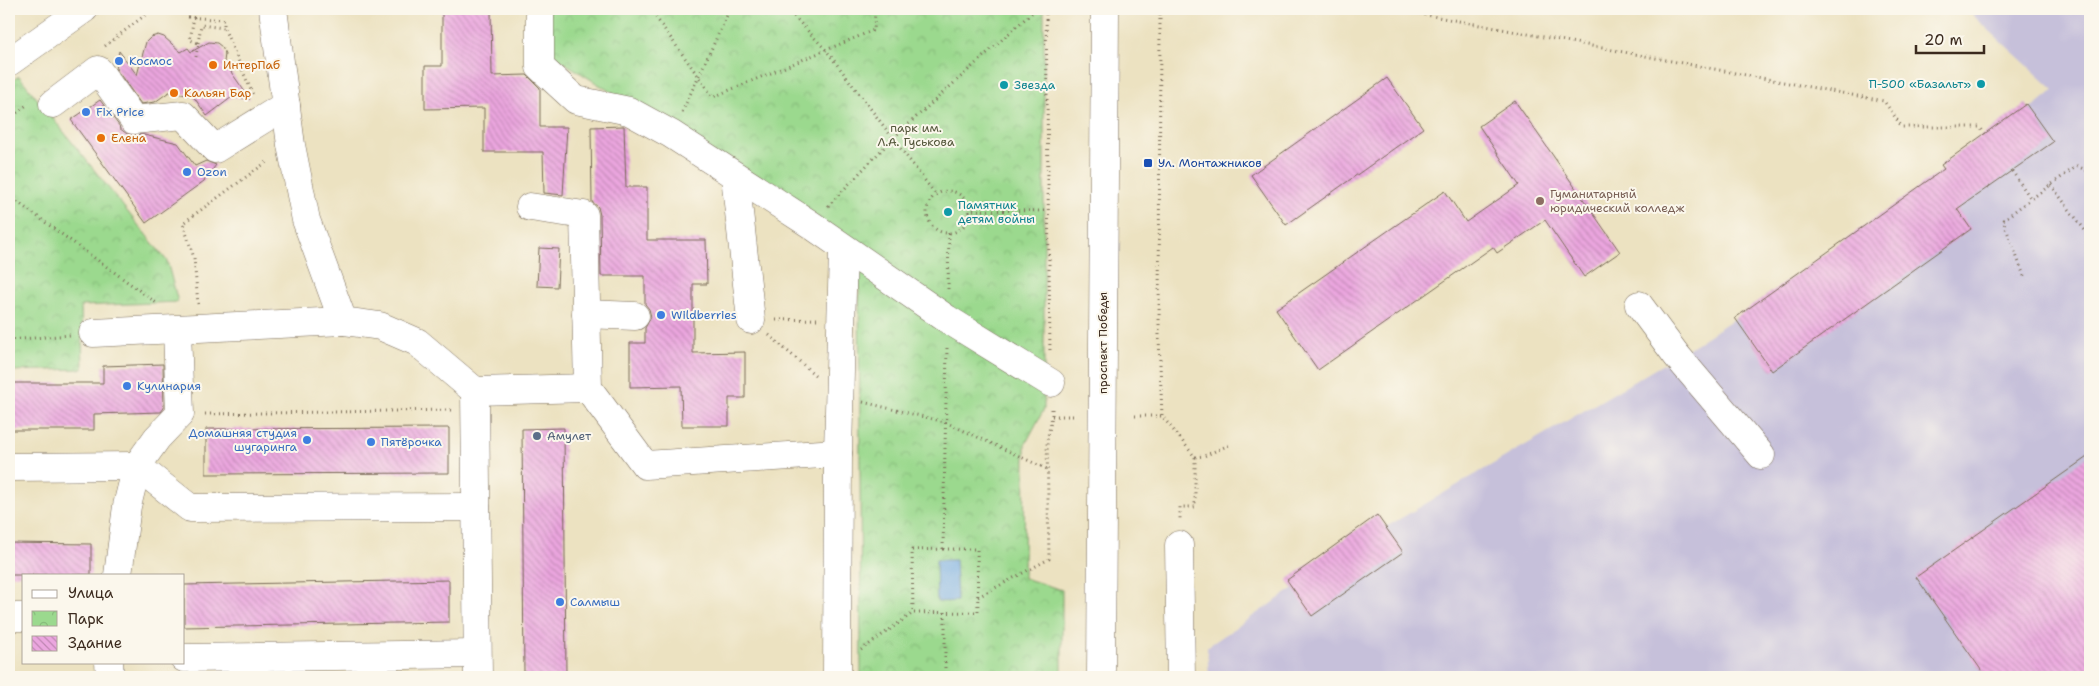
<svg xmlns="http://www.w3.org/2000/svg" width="2099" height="686" viewBox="0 0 2099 686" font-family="'Shantell Sans',sans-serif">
  <defs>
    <pattern id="park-crowns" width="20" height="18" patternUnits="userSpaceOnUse" patternTransform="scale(1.25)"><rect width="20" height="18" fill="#9bd98e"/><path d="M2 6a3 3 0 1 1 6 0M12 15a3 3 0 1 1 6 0" fill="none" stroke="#86ba7a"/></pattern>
    <pattern id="building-back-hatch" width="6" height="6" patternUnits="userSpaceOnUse" patternTransform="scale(1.25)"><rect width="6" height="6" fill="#eba6df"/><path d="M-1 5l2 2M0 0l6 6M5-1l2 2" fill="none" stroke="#c087b4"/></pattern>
  </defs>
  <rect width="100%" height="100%" fill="#fbf7ec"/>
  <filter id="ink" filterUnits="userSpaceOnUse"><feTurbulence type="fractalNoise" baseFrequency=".02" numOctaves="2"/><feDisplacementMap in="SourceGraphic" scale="10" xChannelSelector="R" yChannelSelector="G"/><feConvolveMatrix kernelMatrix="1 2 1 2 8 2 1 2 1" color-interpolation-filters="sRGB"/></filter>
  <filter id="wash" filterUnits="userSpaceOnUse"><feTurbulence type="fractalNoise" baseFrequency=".0096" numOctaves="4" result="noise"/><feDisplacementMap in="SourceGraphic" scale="20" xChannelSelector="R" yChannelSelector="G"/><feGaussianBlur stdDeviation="1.12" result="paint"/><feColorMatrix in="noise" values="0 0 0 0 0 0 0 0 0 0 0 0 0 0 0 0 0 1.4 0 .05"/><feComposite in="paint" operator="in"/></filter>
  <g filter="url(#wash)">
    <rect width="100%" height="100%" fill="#ece2c1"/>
    <!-- industrial -->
    <polygon fill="#c6c0da" points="1966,9 2090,9 2090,677 1209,677 1207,647 1293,589 1287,580 1377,515 1386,527 1677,356 1735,318 1944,169 1941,165 2026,104 2030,110 2054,90"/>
    <!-- park -->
    <g fill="url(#park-crowns)" stroke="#6b8256">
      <polygon points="549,9 1044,9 1044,409 1025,445 1024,578 1062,590 1062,677 861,677 859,249 549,53"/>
      <polygon points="19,76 167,261 178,302 81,306 83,369 9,371 9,83"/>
    </g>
    <!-- water -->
    <polygon fill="#72aae1" stroke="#566a80" points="936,560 955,560 957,601 937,602"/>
    <g id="blocks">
      <!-- building -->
      <g fill="url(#building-back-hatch)">
        <polygon points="442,9 491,9 492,76 527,75 540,88 540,127 567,127 563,195 544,193 543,152 484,152 484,108 425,109 425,66 442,66"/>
        <polygon points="158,35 164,37 181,52 188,48 191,52 209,42 217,43 222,47 225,54 224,62 250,99 232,97 207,116 193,96 169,92 155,102 141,104 116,69 119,51 137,75 146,42 151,37"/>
        <polygon points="1387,78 1423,128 1286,225 1251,175"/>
        <polygon points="100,100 120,127 119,128 127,134 144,135 178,143 195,166 206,161 216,165 204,181 146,223 71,120"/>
        <polygon points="1515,101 1620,252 1584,277 1545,220 1497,253 1493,247 1318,370 1276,309 1445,191 1466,222 1519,185 1479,126"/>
        <polygon points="2026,104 2053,142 1957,209 1971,229 1772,371 1735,318 1944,169 1941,165"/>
        <polygon points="624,126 626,187 647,187 647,240 706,240 707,284 693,284 693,353 745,352 745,398 729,398 729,426 682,426 681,386 630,387 630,343 645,343 645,328 651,317 649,309 645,304 645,276 601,276 600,215 598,207 592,202 591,127"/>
        <polygon points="539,248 559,249 557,287 537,286"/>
        <polygon points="163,364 164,408 161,412 94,414 94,430 9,430 9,383 103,383 103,366"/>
        <polygon points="449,428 449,473 206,474 206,429"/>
        <polygon points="564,428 566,677 524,677 522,429"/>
        <polygon points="2090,455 2090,677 1986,677 1916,577"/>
        <polygon points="1377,515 1403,552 1312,616 1287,580"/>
        <polygon points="9,543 91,544 91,575 9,575"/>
        <polygon points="449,580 449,622 184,627 184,585"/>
      </g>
    </g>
  </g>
  <g filter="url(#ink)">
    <use href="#blocks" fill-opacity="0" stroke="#796a57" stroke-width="1"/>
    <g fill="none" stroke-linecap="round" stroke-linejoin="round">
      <!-- minor casing -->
      <g stroke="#796a57" stroke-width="29">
        <g id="minor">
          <polyline points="273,9 291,145 306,220 343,321 380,326 417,342 475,391 588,388"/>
          <polyline points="540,9 540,67 576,100 629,111 671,134 810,224 947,319 1051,383"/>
          <polyline points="53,104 98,70 134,120 183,115 215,149 286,105"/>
          <polyline points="735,176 751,320"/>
          <polyline points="530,207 584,215 588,388 645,465 838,453"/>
          <polyline points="1639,305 1677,356 1761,455"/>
          <polyline points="586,314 635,316"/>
          <polyline points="93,333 343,321"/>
          <polyline points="475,391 478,677"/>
          <polyline points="9,467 137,466 190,508 476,507"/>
          <polyline points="1179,545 1181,677"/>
          <polyline points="118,575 127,506 137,466 157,438 180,414 177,330"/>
          <polyline points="9,617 24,617"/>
          <polyline points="184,658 477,654"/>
          <polyline points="109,662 110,677"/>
          <polyline points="837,677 838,453 843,248"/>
        </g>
      </g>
      <!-- major casing -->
      <g stroke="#796a57" stroke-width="29">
        <g id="major">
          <polyline points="9,62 84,9"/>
          <polyline points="1101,677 1105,9"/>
        </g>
      </g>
      <!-- path -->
      <g stroke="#796a57" stroke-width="3" stroke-dasharray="1 4" stroke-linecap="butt">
        <polyline points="650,9 713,97 874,30 875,9"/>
        <polyline points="787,9 826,50 936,195"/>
        <polyline points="1046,9 1050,353"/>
        <polyline points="1160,9 1159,337 1162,416 1195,457 1195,507 1180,507 1180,521"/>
        <polyline points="1395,9 1884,101 1902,127 1980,127 1985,134"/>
        <polyline points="188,17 224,20 224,28 254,97"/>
        <polyline points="194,17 190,40 198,43 196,57"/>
        <polyline points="198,43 201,25 224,28"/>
        <polyline points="105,46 153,9"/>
        <polyline points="682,112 730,9"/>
        <polyline points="9,119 28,104"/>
        <polyline points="2012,171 2031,199 2077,166 2090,172"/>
        <polyline points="2051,185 2087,233"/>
        <circle cx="948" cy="212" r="21"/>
        <polyline points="9,196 158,304"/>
        <polyline points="828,206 893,138 1036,9"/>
        <polyline points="968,210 1048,211"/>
        <polyline points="2024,276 2003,220 2031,199"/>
        <polyline points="948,289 949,232"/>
        <polyline points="198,304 194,258 183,223 268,161"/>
        <polyline points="776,320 817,319"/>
        <polyline points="769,335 815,375"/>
        <polyline points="9,340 70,335"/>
        <polyline points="863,402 945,422 1047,469"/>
        <polyline points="205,414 452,410"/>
        <polyline points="1052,416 1079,416"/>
        <polyline points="1135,416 1162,416"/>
        <polyline points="1195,457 1204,456 1229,445"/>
        <polyline points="943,549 947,348"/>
        <polygon points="943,549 977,549 978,612 913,613 912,550"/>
        <polyline points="978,597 1049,559 1047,441 1052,416 1052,407"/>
        <polyline points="945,612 945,677"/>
        <polyline points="861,650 913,613"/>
      </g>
      <!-- minor -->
      <use href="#minor" stroke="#fff" stroke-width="28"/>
      <!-- major -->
      <use href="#major" stroke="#fff" stroke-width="28"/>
    </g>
  </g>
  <!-- markers -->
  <g fill="#3f7fe0" stroke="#fbf7ec" stroke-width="2">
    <circle cx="119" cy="61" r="5"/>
    <circle cx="86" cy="112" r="5"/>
    <circle cx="187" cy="172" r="5"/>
    <circle cx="661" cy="315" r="5"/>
    <circle cx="127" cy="386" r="5"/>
    <circle cx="307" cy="440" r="5"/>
    <circle cx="371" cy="442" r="5"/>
    <circle cx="560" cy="602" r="5"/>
  </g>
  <g fill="#e8710a" stroke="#fbf7ec" stroke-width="2">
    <circle cx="213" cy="65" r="5"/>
    <circle cx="174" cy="93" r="5"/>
    <circle cx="101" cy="138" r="5"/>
  </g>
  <g fill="#0f9aa8" stroke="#fbf7ec" stroke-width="2">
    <circle cx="1981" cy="84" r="5"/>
    <circle cx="1004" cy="85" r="5"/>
    <circle cx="948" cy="212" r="5"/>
  </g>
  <rect fill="#1a4fb4" stroke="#fbf7ec" stroke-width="2" x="1143" y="158" width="10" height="10" rx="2.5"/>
  <circle fill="#8d6e63" stroke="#fbf7ec" stroke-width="2" cx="1540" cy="201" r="5"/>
  <circle fill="#5c6f8a" stroke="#fbf7ec" stroke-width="2" cx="537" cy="436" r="5"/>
  <g text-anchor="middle" stroke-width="4" stroke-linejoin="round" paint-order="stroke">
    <!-- shop labels -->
    <g font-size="12" fill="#366cbe" stroke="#fbf7ec" text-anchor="start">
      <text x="129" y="65">Космос</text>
      <text x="96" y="116">Fix Price</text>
      <text x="197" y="176">Ozon</text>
      <text x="671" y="319">Wildberries</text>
      <text x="137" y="390">Кулинария</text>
      <text x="297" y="437" text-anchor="end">Домашняя студия<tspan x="297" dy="14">шугаринга</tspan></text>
      <text x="381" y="446">Пятёрочка</text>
      <text x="570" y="606">Салмыш</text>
    </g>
    <!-- food labels -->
    <g font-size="12" fill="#c56008" stroke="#fbf7ec" text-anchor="start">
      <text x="223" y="69">ИнтерПаб</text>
      <text x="184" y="97">Кальян Бар</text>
      <text x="111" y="142">Елена</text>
    </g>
    <!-- culture labels -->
    <g font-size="12" fill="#0d838f" stroke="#fbf7ec" text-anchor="start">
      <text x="1971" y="88" text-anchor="end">П-500 «Базальт»</text>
      <text x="1014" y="89">Звезда</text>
      <text x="958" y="209">Памятник<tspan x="958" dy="14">детям войны</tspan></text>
    </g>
    <!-- park labels -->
    <g font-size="12" fill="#53563a" stroke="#fbf7ec">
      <text x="916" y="132">парк им.<tspan x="916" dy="14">Л.А. Гуськова</tspan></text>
    </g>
    <!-- transit labels -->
    <g font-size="12" fill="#164399" stroke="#fbf7ec" text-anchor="start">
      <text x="1158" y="167">Ул. Монтажников</text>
    </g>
    <!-- education labels -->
    <g font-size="12" fill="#785e54" stroke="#fbf7ec" text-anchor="start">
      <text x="1550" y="198">Гуманитарный<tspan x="1550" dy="14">юридический колледж</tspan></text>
    </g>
    <!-- street labels -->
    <g font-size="12" fill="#3b2a1e" stroke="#fbf7ec">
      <text transform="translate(1103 343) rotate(-90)" y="4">проспект Победы</text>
    </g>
    <!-- service labels -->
    <g font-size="12" fill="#4e5e75" stroke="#fbf7ec" text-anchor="start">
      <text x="547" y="440">Амулет</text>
    </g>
  </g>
  <!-- margin -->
  <rect width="2099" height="686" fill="none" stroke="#fbf7ec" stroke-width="30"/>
  <!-- legend -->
  <rect x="22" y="574" width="162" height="90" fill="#fbf7ec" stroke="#aea59a"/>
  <rect x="32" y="590" width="25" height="8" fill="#ffffff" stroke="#aea59a"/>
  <text x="68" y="598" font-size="15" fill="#3b2a1e">Улица</text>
  <rect x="32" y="611" width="25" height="15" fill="url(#park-crowns)" stroke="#aea59a"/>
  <text x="68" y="624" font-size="15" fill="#3b2a1e">Парк</text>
  <rect x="32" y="636" width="25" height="15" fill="url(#building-back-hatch)" stroke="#aea59a"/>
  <text x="68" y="648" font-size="15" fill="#3b2a1e">Здание</text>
  <!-- scale -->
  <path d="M1916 45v8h68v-8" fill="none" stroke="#3b2a1e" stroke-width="2.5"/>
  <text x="1924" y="45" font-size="15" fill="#3b2a1e" stroke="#fbf7ec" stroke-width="4" paint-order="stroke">20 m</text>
</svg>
